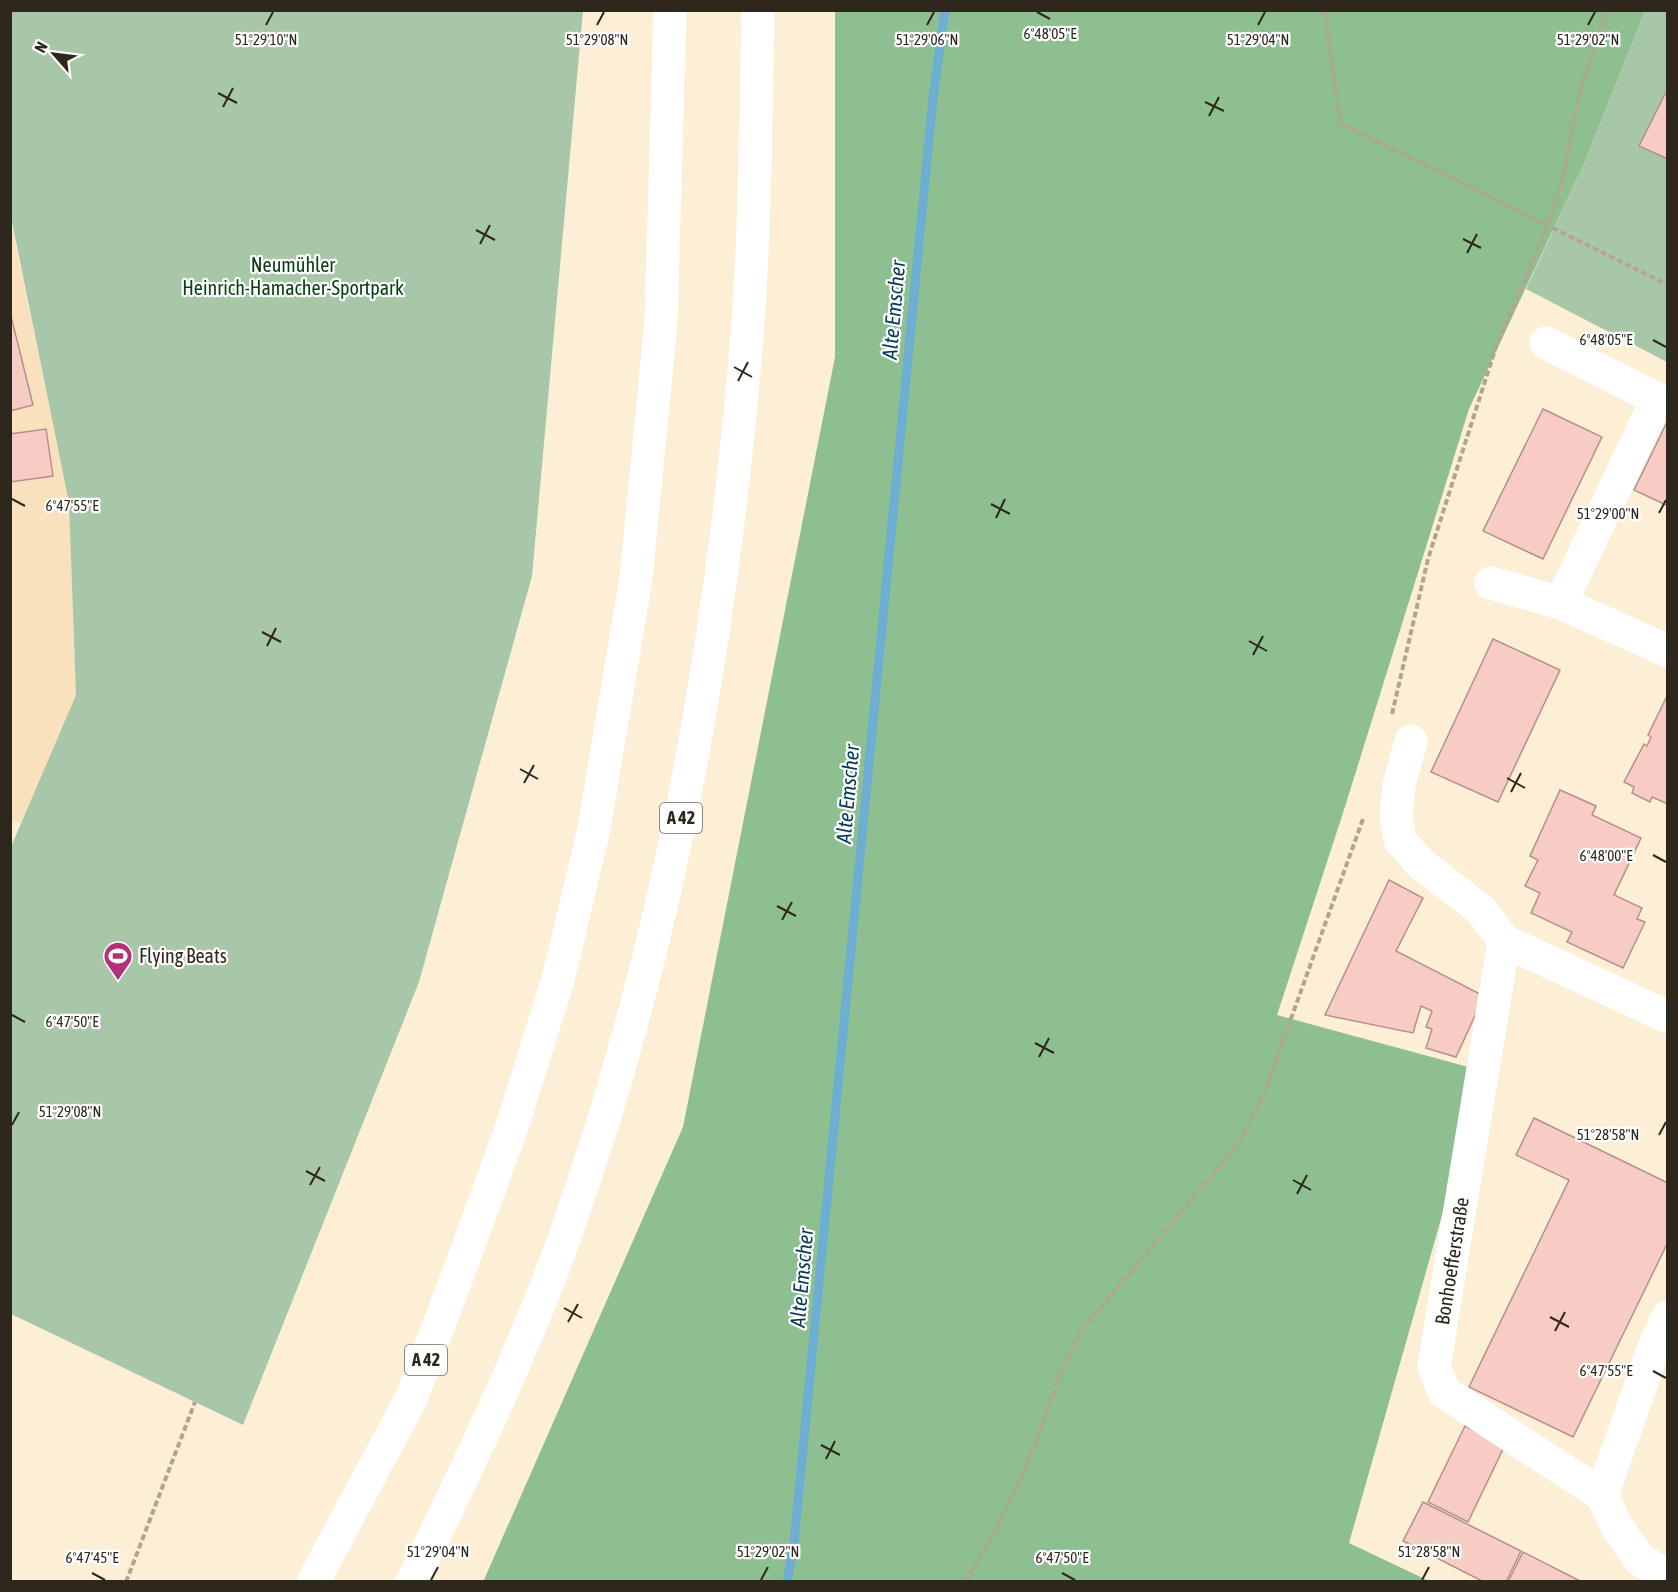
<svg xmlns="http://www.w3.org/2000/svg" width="1678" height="1592" viewBox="0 0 1678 1592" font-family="'Asap Condensed',sans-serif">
  <rect width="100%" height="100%" fill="#fdeed6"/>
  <!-- built -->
  <polygon fill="#f8e1bc" points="10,217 69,503 76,695 22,823 10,821"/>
  <!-- green -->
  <g fill="#a8c7a9">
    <polygon points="11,10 583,11 532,576 419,982 243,1425 11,1314 11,847 76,695 69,503 11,217"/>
    <polygon points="1645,11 1667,11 1667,362 1526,289 1583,166"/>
  </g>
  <!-- forest -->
  <polygon fill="#8dbf90" points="835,11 1645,11 1583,166 1469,409 1343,813 1277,1015 1483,1071 1349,1543 1429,1581 483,1582 683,1127 835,357"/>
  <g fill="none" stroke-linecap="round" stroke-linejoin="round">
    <!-- stream -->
    <polyline stroke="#6eaed2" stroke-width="9" points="787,1582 794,1542 933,98 945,10"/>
  </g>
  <!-- building -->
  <g fill="#f7ccc5" stroke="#b4908a" stroke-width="1.5">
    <polygon points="1668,88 1668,159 1639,146"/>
    <polygon points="10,312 33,405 10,411"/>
    <polygon points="1543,409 1602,437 1543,559 1483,531"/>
    <polygon points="1668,420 1668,506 1634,490"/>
    <polygon points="46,429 53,476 10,482 10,434"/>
    <polygon points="1493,639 1560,670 1498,802 1431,772"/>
    <polygon points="1667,696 1668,697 1668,804 1652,797 1650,802 1632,793 1634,787 1624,782 1644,744 1647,746 1651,737 1648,735"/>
    <polygon points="1560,790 1596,806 1592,815 1641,838 1614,895 1642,908 1637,919 1645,922 1623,968 1567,942 1572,932 1531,913 1540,893 1525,886 1538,860 1530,856"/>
    <polygon points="1389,880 1423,898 1396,951 1484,996 1456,1057 1426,1048 1432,1029 1426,1027 1432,1011 1421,1006 1413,1033 1325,1015"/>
    <polygon points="1534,1118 1668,1183 1668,1242 1573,1437 1469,1387 1569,1180 1516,1155"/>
    <polygon points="1465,1426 1505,1445 1468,1522 1428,1502"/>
    <polygon points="1423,1502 1521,1551 1506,1582 1484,1582 1403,1541"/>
    <polygon points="1523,1552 1582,1582 1508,1582"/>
  </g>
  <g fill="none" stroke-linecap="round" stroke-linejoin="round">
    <!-- path -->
    <g stroke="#b1a592" stroke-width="4" stroke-dasharray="6 3" stroke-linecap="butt">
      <polyline points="1325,10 1340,123 1668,285"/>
      <polyline points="1392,714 1428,559 1496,347 1548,225 1561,186 1580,90 1607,10"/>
      <polyline points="126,1582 195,1402"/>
      <polyline points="965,1582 996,1531 1024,1472 1060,1376 1079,1334 1240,1142 1262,1099 1363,819"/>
    </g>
    <!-- minor -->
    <g stroke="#fff" stroke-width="33">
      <polyline points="1546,343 1657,399 1561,603 1668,651"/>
      <polyline points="1491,583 1561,603"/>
      <polyline points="1411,741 1399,785 1396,816 1400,840 1420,863 1481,910 1504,941 1668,1017"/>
      <polyline points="1504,941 1434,1367 1444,1392 1602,1495"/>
      <polyline points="1668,1317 1656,1342 1602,1495 1617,1527 1640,1560 1668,1575"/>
    </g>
    <!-- highway -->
    <g stroke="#fff" stroke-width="33">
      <polyline points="313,1582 411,1399 457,1277 512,1127 559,976 594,829 636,579 661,322 670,10"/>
      <path d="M 412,1582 C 468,1467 524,1351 567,1231 C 669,942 722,641 747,337 C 755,229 756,119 758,10"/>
    </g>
  </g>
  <!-- ticks -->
  <path fill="none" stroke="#2e271c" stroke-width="2" d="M 1037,12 L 1050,19M 266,25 L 273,12M 597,25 L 604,12M 927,25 L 934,12M 1258,25 L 1265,12M 1588,25 L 1595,12M 218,93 L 237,103M 1205,102 L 1224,111M 223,107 L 233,88M 1209,116 L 1219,97M 476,230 L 495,240M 1463,239 L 1481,248M 480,244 L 490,225M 1467,253 L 1477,234M 1653,340 L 1666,347M 734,367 L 752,377M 738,381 L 748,362M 12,499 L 25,506M 991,504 L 1010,514M 1659,513 L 1666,500M 996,518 L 1005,499M 262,632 L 281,642M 1249,641 L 1267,651M 267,646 L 276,628M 1253,655 L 1263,636M 520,769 L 538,779M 1507,778 L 1525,788M 524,783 L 534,765M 1511,792 L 1521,773M 1653,855 L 1666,862M 777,906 L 796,916M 782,920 L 792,902M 12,1015 L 25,1022M 1035,1043 L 1054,1053M 1039,1057 L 1049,1038M 12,1125 L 19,1112M 1659,1135 L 1666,1122M 306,1171 L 325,1181M 1293,1180 L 1311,1190M 310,1185 L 320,1167M 1297,1194 L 1307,1175M 564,1308 L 582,1318M 1550,1317 L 1569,1327M 568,1322 L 578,1304M 1555,1331 L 1565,1312M 1653,1371 L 1666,1378M 821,1445 L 840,1455M 826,1459 L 835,1441M 92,1573 L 105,1580M 1062,1573 L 1075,1580M 431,1580 L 438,1567M 761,1580 L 768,1567M 1422,1580 L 1429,1567"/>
  <!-- icons -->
  <defs>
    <g id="stadium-pin" transform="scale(1.5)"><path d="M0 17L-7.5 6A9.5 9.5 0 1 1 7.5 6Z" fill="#b33179" stroke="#fff"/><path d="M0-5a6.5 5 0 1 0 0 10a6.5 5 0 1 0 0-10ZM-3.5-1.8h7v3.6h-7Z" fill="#fff"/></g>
  </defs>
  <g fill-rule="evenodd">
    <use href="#stadium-pin" x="118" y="956"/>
  </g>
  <g text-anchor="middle" stroke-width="4.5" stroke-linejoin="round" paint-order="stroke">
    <!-- shield labels -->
    <g fill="#fff" stroke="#6d6860" stroke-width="1.5">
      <rect x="660" y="803" width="42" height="30" rx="4.5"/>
      <rect x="405" y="1345" width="42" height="30" rx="4.5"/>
    </g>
    <g font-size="18" font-weight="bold" fill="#2e271c">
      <text x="681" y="824">A 42</text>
      <text x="426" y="1366">A 42</text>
    </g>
    <!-- park labels -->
    <g font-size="20" fill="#084013" stroke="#fff">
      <text x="293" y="272">Neumühler<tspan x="293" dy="23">Heinrich-Hamacher-Sportpark</tspan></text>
    </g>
    <!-- poi labels -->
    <g font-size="20" fill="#2e271c" stroke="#fff" text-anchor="start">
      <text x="139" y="963">Flying Beats</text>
    </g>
    <!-- street labels -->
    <g font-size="20" fill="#2e271c" stroke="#fff">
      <text transform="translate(1452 1261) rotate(-81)" y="7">Bonhoefferstraße</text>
    </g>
    <!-- water labels -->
    <g font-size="21" font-style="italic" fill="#023b54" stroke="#fff">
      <text transform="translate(894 310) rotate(-85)" y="7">Alte Emscher</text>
      <text transform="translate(848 794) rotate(-85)" y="7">Alte Emscher</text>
      <text transform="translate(802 1278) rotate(-85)" y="7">Alte Emscher</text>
    </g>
  </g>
  <g font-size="15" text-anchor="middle" fill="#2e271c" stroke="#fff" stroke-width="4.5" stroke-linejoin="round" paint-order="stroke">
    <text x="1050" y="39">6°48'05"E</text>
    <text x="266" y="45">51°29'10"N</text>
    <text x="597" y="45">51°29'08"N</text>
    <text x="927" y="45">51°29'06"N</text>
    <text x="1258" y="45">51°29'04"N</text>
    <text x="1588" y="45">51°29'02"N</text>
    <text x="1606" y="345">6°48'05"E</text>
    <text x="72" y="511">6°47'55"E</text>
    <text x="1608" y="519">51°29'00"N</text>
    <text x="1606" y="861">6°48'00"E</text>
    <text x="72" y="1027">6°47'50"E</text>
    <text x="70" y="1117">51°29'08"N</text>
    <text x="1608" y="1140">51°28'58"N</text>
    <text x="1606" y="1376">6°47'55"E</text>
    <text x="438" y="1557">51°29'04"N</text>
    <text x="768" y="1557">51°29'02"N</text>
    <text x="1429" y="1557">51°28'58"N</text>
    <text x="92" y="1563">6°47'45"E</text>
    <text x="1062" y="1563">6°47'50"E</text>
  </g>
  <!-- border -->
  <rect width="1678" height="1592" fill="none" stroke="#2e271c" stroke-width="24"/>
  <!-- north arrow -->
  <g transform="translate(54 54) rotate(298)" stroke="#ffffff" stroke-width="4.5" paint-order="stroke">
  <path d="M0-4.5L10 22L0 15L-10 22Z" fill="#2e271c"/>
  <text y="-9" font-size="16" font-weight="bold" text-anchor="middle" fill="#2e271c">N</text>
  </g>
</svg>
